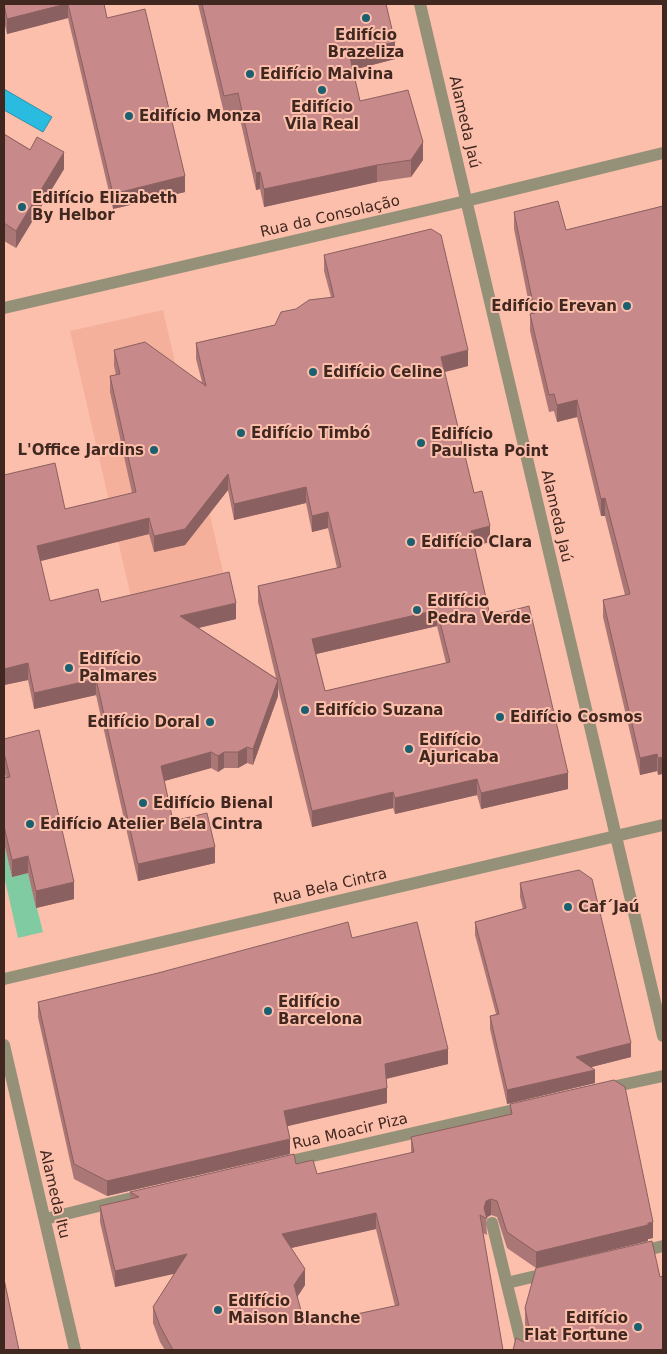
<svg xmlns="http://www.w3.org/2000/svg" width="667" height="1354" viewBox="0 0 667 1354" font-family="'DejaVu Sans',sans-serif">
  <rect width="100%" height="100%" fill="#fcbfab"/>
  <!-- built -->
  <polygon fill="#f4b09a" points="163,310 227,589 134,610 70,331"/>
  <!-- green -->
  <polygon fill="#81cba2" points="4,843 12,877 28,873 43,932 18,938 4,876"/>
  <!-- water -->
  <polygon fill="#29bce0" stroke="#3090a7" points="4,89 52,117 43,132 4,110"/>
  <g fill="none" stroke-linecap="round" stroke-linejoin="round">
    <!-- minor -->
    <g stroke="#959179" stroke-width="12">
      <polyline points="420,4 663,1036"/>
      <polyline points="4,308 466,201 663,153"/>
      <polyline points="4,979 663,825"/>
      <polyline points="4,1045 75,1350"/>
      <polyline points="607,1088 663,1076"/>
      <polyline points="278,1164 527,1107"/>
      <polyline points="45,1219 144,1195"/>
      <polyline points="492,1223 523,1350"/>
      <polyline points="639,1252 663,1246"/>
      <polyline points="507,1283 549,1273"/>
    </g>
  </g>
  <!-- wall -->
  <g fill="#ab7676" fill-rule="evenodd">
    <polygon points="4,4 104,4 107,18 185,192 113,209 68,18 7,34 4,21"/>
    <polygon points="198,4 386,4 395,59 353,70 360,101 423,160 411,177 377,182 264,207 260,189 256,190 238,110 224,113"/>
    <polygon points="4,134 64,169 16,248 4,241"/>
    <polygon points="663,206 658,775 657,771 640,775 603,617 603,600 625,595 605,516 601,516 577,417 557,422 554,411 549,412 530,331 530,314 531,314 514,229 514,212 566,230"/>
    <path d="M 324,255 L 468,366 L 444,372 L 474,493 L 490,542 L 474,546 L 490,616 L 568,789 L 481,809 L 477,795 L 395,814 L 393,808 L 312,827 L 278,688 L 278,696 L 253,765 L 247,763 L 238,768 L 224,768 L 218,772 L 211,768 L 164,781 L 173,821 L 215,863 L 138,881 L 96,695 L 34,709 L 28,680 L 4,685 L 4,475 L 65,509 L 132,493 L 110,392 L 110,376 L 116,375 L 114,366 L 114,350 L 202,382 L 196,359 L 196,343 L 275,325 L 296,309 L 331,297 L 324,271 ZM 228,490 L 234,520 L 306,503 L 312,532 L 328,528 L 337,568 L 258,586 L 258,602 L 276,678 L 199,628 L 236,619 L 101,602 L 50,601 L 40,561 L 149,534 L 154,552 L 185,545 ZM 437,626 L 446,663 L 325,691 L 316,654 Z"/>
    <polygon points="4,739 74,899 36,908 28,873 12,877 4,843 4,778 6,778 4,770"/>
    <polygon points="520,883 631,1057 591,1067 595,1083 507,1104 490,1029 490,1016 496,1014 475,935 475,922 523,909 520,897"/>
    <polygon points="352,938 448,1064 386,1079 387,1103 287,1126 290,1154 107,1196 74,1179 38,1017 38,1002"/>
    <path d="M 510,1104 L 653,1238 L 648,1239 L 648,1241 L 536,1268 L 507,1248 L 497,1217 L 491,1215 L 486,1217 L 487,1235 L 483,1233 L 503,1350 L 165,1350 L 160,1342 L 153,1323 L 153,1307 L 175,1273 L 115,1287 L 100,1222 L 100,1206 L 130,1199 L 130,1192 L 296,1164 L 317,1174 L 411,1153 L 411,1137 L 510,1114 ZM 376,1229 L 395,1306 L 305,1325 L 297,1297 L 305,1285 L 291,1248 Z"/>
    <polygon points="660,1277 524,1342 528,1338 525,1324 525,1308"/>
  </g>
  <!-- shaded-wall -->
  <g fill="#8b6060">
    <polygon points="66,4 68,4 68,18 7,34 7,19"/>
    <polygon points="395,42 395,59 349,71 349,53"/>
    <polygon points="423,142 423,160 411,177 411,160"/>
    <polygon points="64,152 64,169 16,248 16,231"/>
    <polygon points="377,165 377,182 264,207 264,189"/>
    <polygon points="260,172 260,189 256,190 256,173"/>
    <polygon points="185,176 185,192 113,209 113,194"/>
    <polygon points="468,350 468,366 441,373 441,357"/>
    <polygon points="577,400 577,417 557,422 557,405"/>
    <polygon points="228,474 228,490 185,545 154,552 154,536"/>
    <polygon points="306,487 306,503 234,520 234,504"/>
    <polygon points="605,498 605,516 601,516 601,499"/>
    <polygon points="328,512 328,528 312,532 312,516"/>
    <polygon points="149,518 149,534 37,562 37,546"/>
    <polygon points="490,526 490,542 471,547 471,531"/>
    <polygon points="236,603 236,619 180,632 180,616"/>
    <polygon points="437,610 437,626 312,655 312,639"/>
    <polygon points="28,663 28,680 4,685 4,669"/>
    <polygon points="96,679 96,695 34,709 34,693"/>
    <polygon points="278,680 278,696 253,765 253,749"/>
    <polygon points="247,747 247,763 238,768 238,752"/>
    <polygon points="211,752 211,768 161,782 161,766"/>
    <polygon points="224,752 224,768 218,772 218,756"/>
    <polygon points="657,754 657,771 640,775 640,758"/>
    <polygon points="663,757 663,774 658,775 658,758"/>
    <polygon points="568,773 568,789 481,809 481,793"/>
    <polygon points="477,779 477,795 395,814 395,798"/>
    <polygon points="393,792 393,808 312,827 312,811"/>
    <polygon points="215,847 215,863 138,881 138,864"/>
    <polygon points="28,856 28,873 12,877 12,860"/>
    <polygon points="74,882 74,899 36,908 36,891"/>
    <polygon points="631,1043 631,1057 576,1071 576,1057"/>
    <polygon points="448,1049 448,1064 385,1079 385,1064"/>
    <polygon points="595,1070 595,1083 507,1104 507,1090"/>
    <polygon points="387,1088 387,1103 284,1127 284,1111"/>
    <polygon points="290,1139 290,1154 107,1196 107,1181"/>
    <polygon points="491,1199 491,1215 486,1218 484,1208 486,1201"/>
    <polygon points="376,1213 376,1229 282,1250 282,1234"/>
    <polygon points="653,1222 653,1238 648,1239 648,1241 536,1268 536,1252"/>
    <rect x="4" y="1238" width="1" height="16"/>
    <polygon points="187,1254 187,1271 115,1287 115,1271"/>
    <polygon points="305,1269 305,1285 294,1302 294,1285"/>
  </g>
  <!-- building -->
  <g fill="#c78989" stroke="#8b6060" fill-rule="evenodd">
    <polygon points="4,4 66,4 7,19"/>
    <polygon points="68,4 104,4 107,18 145,9 185,176 113,194"/>
    <polygon points="202,4 386,4 395,42 349,53 360,101 408,90 423,142 411,160 377,165 264,189 260,172 256,173 238,93 224,96"/>
    <polygon points="4,134 30,150 37,137 64,152 16,231 4,223"/>
    <polygon points="558,201 566,230 663,206 663,757 658,758 657,754 640,758 603,600 630,594 605,498 601,499 577,400 557,405 554,394 549,395 530,314 535,313 514,212"/>
    <path d="M 431,229 L 441,235 L 468,350 L 441,357 L 474,493 L 482,491 L 490,526 L 471,531 L 490,616 L 529,606 L 568,773 L 481,793 L 477,779 L 395,798 L 393,792 L 312,811 L 258,586 L 341,567 L 328,512 L 312,516 L 306,487 L 234,504 L 228,474 L 185,529 L 154,536 L 149,518 L 37,546 L 50,601 L 98,589 L 101,602 L 229,572 L 236,603 L 180,616 L 278,680 L 253,749 L 247,747 L 238,752 L 224,752 L 218,756 L 211,752 L 161,766 L 173,821 L 207,813 L 215,847 L 138,864 L 96,679 L 34,693 L 28,663 L 4,669 L 4,475 L 55,463 L 65,509 L 136,492 L 110,376 L 120,374 L 114,350 L 145,342 L 206,386 L 196,343 L 275,325 L 281,312 L 296,309 L 309,300 L 334,297 L 324,255 ZM 437,610 L 450,662 L 325,691 L 312,639 Z"/>
    <polygon points="39,730 74,882 36,891 28,856 12,860 4,826 4,778 10,777 4,753 4,739"/>
    <polygon points="579,870 592,879 631,1043 576,1057 595,1070 507,1090 490,1016 499,1014 475,922 526,908 520,883"/>
    <polygon points="348,922 352,938 417,922 448,1049 385,1064 387,1088 284,1111 290,1139 107,1181 74,1164 38,1002 158,973"/>
    <path d="M 614,1080 L 625,1087 L 653,1222 L 648,1223 L 648,1225 L 536,1252 L 507,1232 L 497,1201 L 491,1199 L 486,1201 L 484,1208 L 487,1219 L 480,1215 L 503,1350 L 173,1350 L 160,1326 L 153,1307 L 187,1254 L 115,1271 L 100,1206 L 139,1197 L 130,1192 L 294,1154 L 296,1164 L 313,1160 L 317,1174 L 414,1152 L 411,1137 L 512,1114 L 510,1104 ZM 376,1213 L 399,1305 L 305,1325 L 294,1285 L 305,1269 L 282,1234 Z"/>
    <polygon points="652,1241 660,1277 663,1276 663,1350 513,1350 516,1338 524,1342 531,1336 525,1308 536,1268"/>
    <polygon points="4,1279 19,1350 4,1350"/>
  </g>
  <!-- markers -->
  <g fill="#1a6071" stroke="#fcbfab" stroke-width="2">
    <circle cx="366" cy="18" r="5"/>
    <circle cx="250" cy="74" r="5"/>
    <circle cx="322" cy="90" r="5"/>
    <circle cx="129" cy="116" r="5"/>
    <circle cx="22" cy="207" r="5"/>
    <circle cx="627" cy="306" r="5"/>
    <circle cx="313" cy="372" r="5"/>
    <circle cx="241" cy="433" r="5"/>
    <circle cx="421" cy="443" r="5"/>
    <circle cx="154" cy="450" r="5"/>
    <circle cx="411" cy="542" r="5"/>
    <circle cx="417" cy="610" r="5"/>
    <circle cx="69" cy="668" r="5"/>
    <circle cx="305" cy="710" r="5"/>
    <circle cx="500" cy="717" r="5"/>
    <circle cx="210" cy="722" r="5"/>
    <circle cx="409" cy="749" r="5"/>
    <circle cx="143" cy="803" r="5"/>
    <circle cx="30" cy="824" r="5"/>
    <circle cx="568" cy="907" r="5"/>
    <circle cx="268" cy="1011" r="5"/>
    <circle cx="218" cy="1310" r="5"/>
    <circle cx="638" cy="1327" r="5"/>
  </g>
  <g text-anchor="middle" stroke-width="4" stroke-linejoin="round" paint-order="stroke">
    <!-- poi labels -->
    <g font-size="15" font-weight="bold" fill="#402821" stroke="#fcbfab" text-anchor="start">
      <text x="366" y="40" text-anchor="middle">Edifício<tspan x="366" dy="17">Brazeliza</tspan></text>
      <text x="260" y="79">Edifício Malvina</text>
      <text x="322" y="112" text-anchor="middle">Edifício<tspan x="322" dy="17">Vila Real</tspan></text>
      <text x="139" y="121">Edifício Monza</text>
      <text x="32" y="203">Edifício Elizabeth<tspan x="32" dy="17">By Helbor</tspan></text>
      <text x="617" y="311" text-anchor="end">Edifício Erevan</text>
      <text x="323" y="377">Edifício Celine</text>
      <text x="251" y="438">Edifício Timbó</text>
      <text x="431" y="439">Edifício<tspan x="431" dy="17">Paulista Point</tspan></text>
      <text x="144" y="455" text-anchor="end">L'Office Jardins</text>
      <text x="421" y="547">Edifício Clara</text>
      <text x="427" y="606">Edifício<tspan x="427" dy="17">Pedra Verde</tspan></text>
      <text x="79" y="664">Edifício<tspan x="79" dy="17">Palmares</tspan></text>
      <text x="315" y="715">Edifício Suzana</text>
      <text x="510" y="722">Edifício Cosmos</text>
      <text x="200" y="727" text-anchor="end">Edifício Doral</text>
      <text x="419" y="745">Edifício<tspan x="419" dy="17">Ajuricaba</tspan></text>
      <text x="153" y="808">Edifício Bienal</text>
      <text x="40" y="829">Edifício Atelier Bela Cintra</text>
      <text x="578" y="912">Caf´Jaú</text>
      <text x="278" y="1007">Edifício<tspan x="278" dy="17">Barcelona</tspan></text>
      <text x="228" y="1306">Edifício<tspan x="228" dy="17">Maison Blanche</tspan></text>
      <text x="628" y="1323" text-anchor="end">Edifício<tspan x="628" dy="17">Flat Fortune</tspan></text>
    </g>
    <!-- street labels -->
    <g font-size="15" fill="#402821" stroke="#fcbfab">
      <text transform="translate(465 122) rotate(77)" y="5">Alameda Jaú</text>
      <text transform="translate(330 216) rotate(-13)" y="5">Rua da Consolação</text>
      <text transform="translate(557 516) rotate(77)" y="5">Alameda Jaú</text>
      <text transform="translate(330 886) rotate(-13)" y="5">Rua Bela Cintra</text>
      <text transform="translate(350 1131) rotate(-13)" y="5">Rua Moacir Piza</text>
      <text transform="translate(55 1194) rotate(77)" y="5">Alameda Itu</text>
    </g>
  </g>
  <!-- border -->
  <rect width="667" height="1354" fill="none" stroke="#402821" stroke-width="10"/>
</svg>
